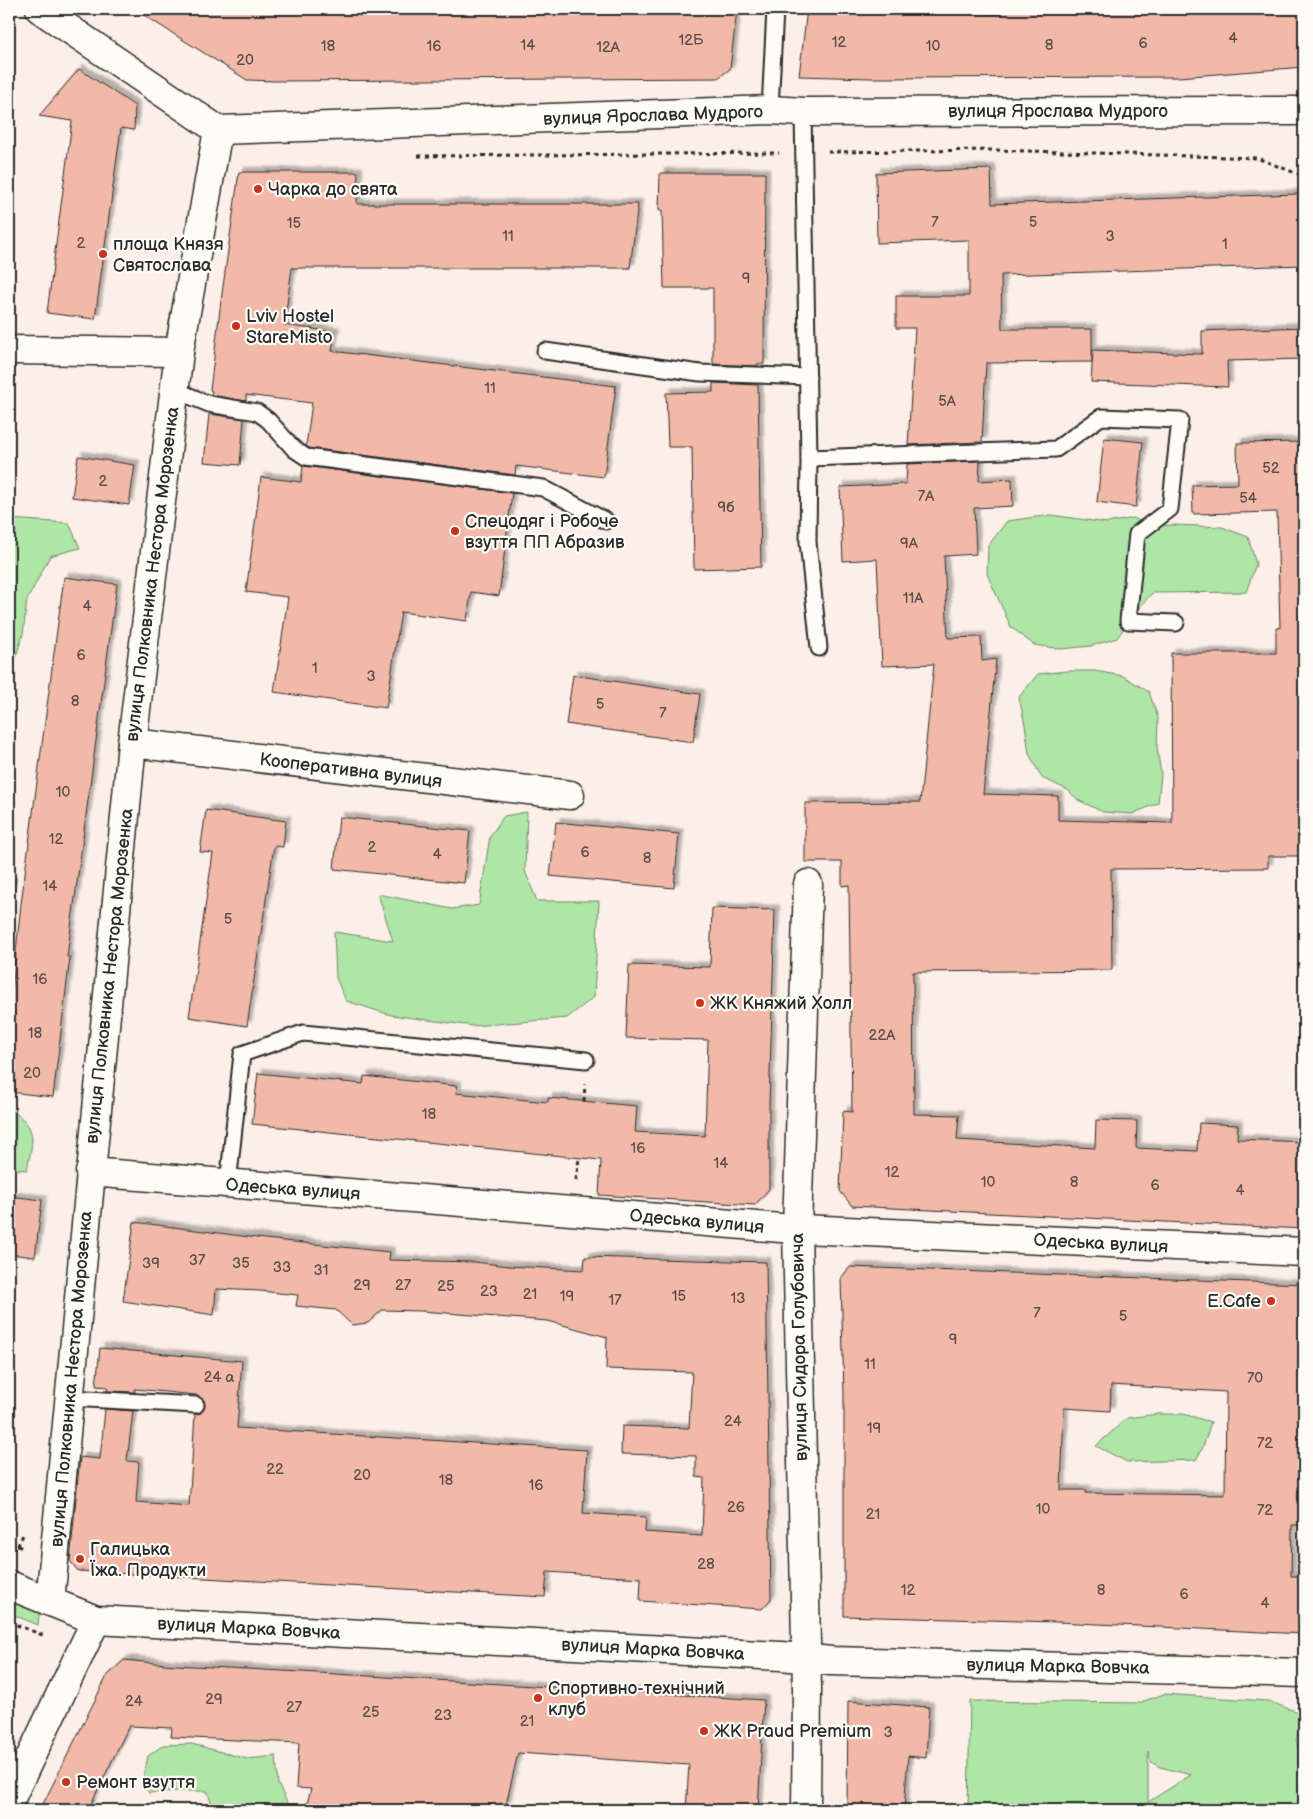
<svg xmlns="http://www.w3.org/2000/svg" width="1313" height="1819" viewBox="0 0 1313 1819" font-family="'Balsamiq Sans',sans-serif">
  <defs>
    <filter id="shadow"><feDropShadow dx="4.5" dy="-4.5" stdDeviation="1" flood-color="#0004"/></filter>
  </defs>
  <rect width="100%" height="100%" fill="#fbefe7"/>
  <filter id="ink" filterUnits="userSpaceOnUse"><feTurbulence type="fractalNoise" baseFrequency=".02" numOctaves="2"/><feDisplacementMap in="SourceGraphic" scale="10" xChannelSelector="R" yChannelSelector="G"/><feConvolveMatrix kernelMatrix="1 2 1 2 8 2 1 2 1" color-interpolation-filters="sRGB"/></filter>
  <g filter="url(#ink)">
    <!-- green -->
    <g fill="#afe5a7" stroke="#6d8869" fill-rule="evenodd">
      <polygon points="1051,515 1107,523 1134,518 1148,526 1175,525 1222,527 1248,537 1256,564 1246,592 1152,593 1134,614 1117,638 1091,646 1061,649 1034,645 1011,627 987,574 988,546 1007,521"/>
      <polygon points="9,519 69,523 80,548 50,556 27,600 23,634 11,672 9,702"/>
      <polygon points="1067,671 1095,671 1123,676 1149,692 1158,718 1157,747 1161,775 1158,803 1132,814 1103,812 1078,800 1068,790 1042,778 1029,754 1025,725 1019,697 1038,674"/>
      <polygon points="527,812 525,871 537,901 599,901 594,997 567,1018 473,1026 391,1015 346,1001 336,978 334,932 393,941 378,894 452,909 479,905 490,836 504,816"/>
      <polygon points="17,878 9,908 9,880"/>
      <path d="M 9,1109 C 39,1127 33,1139 27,1170 L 9,1168 Z"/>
      <polygon points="1158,1414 1183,1414 1211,1422 1203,1447 1196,1460 1127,1462 1096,1446 1127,1418"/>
      <polygon points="9,1592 40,1605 38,1625 9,1613"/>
      <path d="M 1164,1694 L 1267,1701 L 1304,1714 L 1296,1740 L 1301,1760 L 1299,1795 L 1304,1799 L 1304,1810 L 968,1810 L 970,1701 L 1143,1703 L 1144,1701 ZM 1148,1751 L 1151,1762 L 1160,1767 L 1191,1775 L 1148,1802 Z"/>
      <polygon points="192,1744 247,1759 276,1756 278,1784 291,1810 214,1810 207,1791 178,1791 149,1793 142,1784 148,1756 163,1745"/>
    </g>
    <!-- building -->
    <g fill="#f2b9a9" stroke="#2b2b2b" fill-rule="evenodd" filter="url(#shadow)">
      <polygon points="134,9 737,9 730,69 718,78 274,81 247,80"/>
      <polygon points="807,9 885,9 998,14 1000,9 1304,9 1304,67 1179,77 870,78 799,76"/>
      <polygon points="79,69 135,106 134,130 121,128 95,319 47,313 72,121 39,116"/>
      <polygon points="991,169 992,204 1298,194 1299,223 1304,223 1304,265 1001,275 1002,329 1092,329 1092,362 986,363 982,442 908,445 915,328 896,328 896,296 969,296 969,240 877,243 876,173"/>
      <polygon points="239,172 358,172 357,204 638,204 630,268 292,268 284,325 335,332 332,351 616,386 604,477 516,466 515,475 309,448 306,446 312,403 246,395 246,401 211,395 212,391 210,390 221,301"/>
      <polygon points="660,173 765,173 764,364 757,364 757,366 713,364 713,288 664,288 662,210 659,210"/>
      <polygon points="1304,327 1304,359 1227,361 1228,387 1091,382 1093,350 1202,354 1202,331"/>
      <polygon points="713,383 758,385 761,567 694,569 692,447 668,447 666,393 713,392"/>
      <polygon points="209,414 244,419 240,465 204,462"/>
      <polygon points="1104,438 1143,442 1136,507 1097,502"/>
      <polygon points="1304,442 1304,856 1268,856 1268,868 1111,869 1112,970 913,972 914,1114 959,1115 957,1140 1095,1148 1096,1120 1137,1121 1136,1148 1197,1151 1199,1123 1238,1125 1237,1139 1304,1142 1304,1229 852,1206 840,1191 843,1111 852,1112 849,885 842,886 842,862 805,862 805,803 920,802 934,664 882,666 877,559 843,561 840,487 906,484 907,464 980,461 979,481 1012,479 1013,506 974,508 976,554 944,556 948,638 981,637 982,661 996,659 983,794 1058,796 1058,820 1172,823 1171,653 1276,653 1276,628 1280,628 1277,512 1193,514 1192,485 1238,484 1237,443"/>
      <polygon points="78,456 135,465 129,505 72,497"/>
      <polygon points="303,466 512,493 499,596 471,592 467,621 401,612 386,708 274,692 288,597 246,592 261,477 301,482"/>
      <polygon points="64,577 117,584 67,957 70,957 53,1097 9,1092 9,1018 21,904"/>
      <polygon points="573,675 700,694 693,742 566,724"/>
      <polygon points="206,810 286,821 283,847 274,846 247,1026 189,1017 213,853 200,852"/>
      <polygon points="339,817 470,831 464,883 334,869"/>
      <polygon points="556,822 679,834 674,888 550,876"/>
      <polygon points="712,908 775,910 769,1106 769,1189 755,1205 599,1195 601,1160 252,1124 258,1073 363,1084 364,1076 457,1086 456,1093 548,1102 548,1098 637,1106 635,1132 705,1136 708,1040 626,1038 629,965 710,967"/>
      <polygon points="9,1196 42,1200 35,1257 9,1254"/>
      <polygon points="134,1222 265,1239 390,1252 389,1260 475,1262 509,1266 584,1270 585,1257 766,1262 771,1599 762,1609 640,1601 641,1578 547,1572 545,1597 78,1571 70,1561 80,1457 100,1459 105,1409 133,1411 127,1461 139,1462 136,1502 189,1506 195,1414 201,1413 205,1406 204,1400 196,1395 135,1389 135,1392 107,1391 108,1387 96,1386 100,1348 242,1361 237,1428 587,1450 583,1513 646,1517 645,1532 702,1536 704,1478 696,1477 696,1456 621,1454 622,1426 689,1428 692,1372 606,1369 607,1337 548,1321 421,1311 382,1310 368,1323 352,1325 336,1310 296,1306 298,1295 260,1291 216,1289 214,1315 123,1301"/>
      <path d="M 850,1267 L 1304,1284 L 1304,1525 L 1292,1525 L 1291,1576 L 1304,1576 L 1304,1634 L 1057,1622 L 844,1616 L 844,1395 L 841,1278 ZM 1111,1385 L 1226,1392 L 1225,1495 L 1086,1493 L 1086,1490 L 1061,1490 L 1064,1408 L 1110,1411 Z"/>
      <polygon points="124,1660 175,1665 336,1674 764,1700 758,1810 686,1810 689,1765 518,1753 506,1805 478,1810 305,1810 311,1789 296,1788 299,1743 171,1737 172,1728 129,1726 88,1810 40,1810 107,1676"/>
      <polygon points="848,1701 929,1707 926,1758 908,1756 904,1810 847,1810"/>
    </g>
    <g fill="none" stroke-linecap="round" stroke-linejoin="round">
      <!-- lane casing -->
      <g stroke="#2b2b2b" stroke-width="19">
        <g id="lane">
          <polyline points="770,110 775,9"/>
          <polyline points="803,112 809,458 808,542 819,648"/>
          <polyline points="545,351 700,373 808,377"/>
          <polyline points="175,390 209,404 257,412 268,420 294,449 306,457 543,488 606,521"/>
          <polyline points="809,458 1056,449 1101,417 1180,420 1170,509 1137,534 1128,621 1176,623"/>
          <polyline points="228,1184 242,1054 303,1033 586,1060"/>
          <polyline points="69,1398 196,1405"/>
        </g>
      </g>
      <!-- street casing -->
      <g stroke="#2b2b2b" stroke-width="31">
        <g id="street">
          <polyline points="132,743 570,795"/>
          <polyline points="90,1172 781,1228 1304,1252"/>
          <polyline points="9,1585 96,1620 781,1656 831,1661 1304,1673"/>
          <polyline points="50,1602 132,743 179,352"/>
          <polyline points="9,1802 96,1620"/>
          <polyline points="806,1810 807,1689 797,1229 808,884"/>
        </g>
      </g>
      <!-- secondary casing -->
      <g stroke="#2b2b2b" stroke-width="31">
        <g id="secondary">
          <polyline points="40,9 218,130 770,110 803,112 1304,111"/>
          <polyline points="9,350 179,352 218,130"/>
        </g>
      </g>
      <!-- path -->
      <g stroke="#2b2b2b" stroke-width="3" stroke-dasharray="4 4" stroke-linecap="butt">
        <polyline points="828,152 995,150 1257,158 1298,174 1304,173"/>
        <polyline points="418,156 779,153"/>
        <polyline points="584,1101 585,1084"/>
        <polyline points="576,1180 579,1158"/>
        <polyline points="18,1545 23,1550"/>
        <polyline points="9,1546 18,1545 23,1535"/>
        <polyline points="9,1622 45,1636"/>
      </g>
      <!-- lane -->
      <use href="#lane" stroke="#fdfcf7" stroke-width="15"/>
      <!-- street -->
      <use href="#street" stroke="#fdfcf7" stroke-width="28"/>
      <!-- secondary -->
      <use href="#secondary" stroke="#fdfcf7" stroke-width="28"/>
    </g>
  </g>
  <!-- markers -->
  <g fill="#c8321e" stroke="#fdfcf7" stroke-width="2">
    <circle cx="258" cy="189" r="5"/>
    <circle cx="103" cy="254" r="5"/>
    <circle cx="236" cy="326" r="5"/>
    <circle cx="455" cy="531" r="5"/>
    <circle cx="700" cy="1003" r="5"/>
    <circle cx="1271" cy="1301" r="5"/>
    <circle cx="80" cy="1559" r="5"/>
    <circle cx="538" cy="1698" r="5"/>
    <circle cx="704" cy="1731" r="5"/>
    <circle cx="66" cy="1782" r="5"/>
  </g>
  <g text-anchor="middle" stroke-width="4.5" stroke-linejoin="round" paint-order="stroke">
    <!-- number labels -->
    <g font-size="15" fill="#5d4e4a">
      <text x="1233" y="43">4</text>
      <text x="691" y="45">12Б</text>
      <text x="839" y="47">12</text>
      <text x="1143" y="48">6</text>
      <text x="528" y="50">14</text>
      <text x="1049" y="50">8</text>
      <text x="328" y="51">18</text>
      <text x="434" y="51">16</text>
      <text x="933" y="51">10</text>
      <text x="608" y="52">12А</text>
      <text x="245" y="65">20</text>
      <text x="935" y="227">7</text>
      <text x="1033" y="227">5</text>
      <text x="294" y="228">15</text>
      <text x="508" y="241">11</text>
      <text x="1110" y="241">3</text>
      <text x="81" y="248">2</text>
      <text x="1225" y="249">1</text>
      <text x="746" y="283">9</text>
      <text x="490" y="393">11</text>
      <text x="947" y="406">5А</text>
      <text x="1271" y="473">52</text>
      <text x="103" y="486">2</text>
      <text x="926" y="501">7А</text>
      <text x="1248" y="503">54</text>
      <text x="726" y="512">9б</text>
      <text x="909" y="548">9А</text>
      <text x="913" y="603">11А</text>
      <text x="87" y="611">4</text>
      <text x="81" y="660">6</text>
      <text x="315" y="673">1</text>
      <text x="371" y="681">3</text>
      <text x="75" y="706">8</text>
      <text x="600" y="709">5</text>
      <text x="663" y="718">7</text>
      <text x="63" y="797">10</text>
      <text x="56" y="844">12</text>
      <text x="372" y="852">2</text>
      <text x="585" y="857">6</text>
      <text x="437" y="859">4</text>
      <text x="647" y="863">8</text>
      <text x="50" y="891">14</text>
      <text x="228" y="924">5</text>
      <text x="40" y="984">16</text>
      <text x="35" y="1038">18</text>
      <text x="882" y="1040">22А</text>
      <text x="32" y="1078">20</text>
      <text x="429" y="1119">18</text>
      <text x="638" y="1153">16</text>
      <text x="721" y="1168">14</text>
      <text x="892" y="1177">12</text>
      <text x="988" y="1187">10</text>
      <text x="1074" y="1187">8</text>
      <text x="1155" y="1190">6</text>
      <text x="1240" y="1195">4</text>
      <text x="197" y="1265">37</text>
      <text x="151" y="1268">39</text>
      <text x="241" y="1268">35</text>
      <text x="282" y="1272">33</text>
      <text x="321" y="1275">31</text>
      <text x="362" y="1290">29</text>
      <text x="403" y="1290">27</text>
      <text x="446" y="1291">25</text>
      <text x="489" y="1296">23</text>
      <text x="530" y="1299">21</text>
      <text x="567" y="1301">19</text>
      <text x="679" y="1301">15</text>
      <text x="738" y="1303">13</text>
      <text x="615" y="1305">17</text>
      <text x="1037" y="1318">7</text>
      <text x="1123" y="1321">5</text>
      <text x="953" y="1344">9</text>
      <text x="870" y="1369">11</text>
      <text x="219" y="1382">24 а</text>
      <text x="1255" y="1383">70</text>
      <text x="733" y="1426">24</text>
      <text x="874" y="1433">19</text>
      <text x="1265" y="1448">72</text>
      <text x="275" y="1474">22</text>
      <text x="362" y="1480">20</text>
      <text x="446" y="1485">18</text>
      <text x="536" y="1490">16</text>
      <text x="736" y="1512">26</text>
      <text x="1043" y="1514">10</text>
      <text x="1265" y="1515">72</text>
      <text x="873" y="1519">21</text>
      <text x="706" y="1569">28</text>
      <text x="908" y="1595">12</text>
      <text x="1101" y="1595">8</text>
      <text x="1184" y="1599">6</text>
      <text x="1265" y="1608">4</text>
      <text x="214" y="1704">29</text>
      <text x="134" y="1706">24</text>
      <text x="294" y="1712">27</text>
      <text x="371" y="1717">25</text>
      <text x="443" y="1720">23</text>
      <text x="527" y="1726">21</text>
      <text x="888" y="1737">3</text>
    </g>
    <!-- street labels -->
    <g font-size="18" fill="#2b2b2b" stroke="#fdfcf7">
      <text x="1058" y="117">вулиця Ярослава Мудрого</text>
      <text transform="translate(653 115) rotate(-2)" y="6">вулиця Ярослава Мудрого</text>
      <text transform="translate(152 574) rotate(-83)" y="6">вулиця Полковника Нестора Морозенка</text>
      <text transform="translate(351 770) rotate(7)" y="6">Кооперативна вулиця</text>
      <text transform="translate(109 976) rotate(-84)" y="6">вулиця Полковника Нестора Морозенка</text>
      <text transform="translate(293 1189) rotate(4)" y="6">Одеська вулиця</text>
      <text transform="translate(697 1221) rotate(5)" y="6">Одеська вулиця</text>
      <text transform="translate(1101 1243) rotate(3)" y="6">Одеська вулиця</text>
      <text transform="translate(799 1347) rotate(-91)" y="6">вулиця Сидора Голубовича</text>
      <text transform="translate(71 1379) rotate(-85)" y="6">вулиця Полковника Нестора Морозенка</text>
      <text transform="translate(249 1628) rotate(3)" y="6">вулиця Марка Вовчка</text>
      <text transform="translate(653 1649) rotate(3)" y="6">вулиця Марка Вовчка</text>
      <text transform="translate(1058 1666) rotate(1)" y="6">вулиця Марка Вовчка</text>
    </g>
    <!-- poi labels -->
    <g font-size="18" fill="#2b2b2b" stroke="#fdfcf7" text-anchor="start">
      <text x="268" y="195">Чарка до свята</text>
      <text x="113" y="250">площа Князя<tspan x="113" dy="21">Святослава</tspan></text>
      <text x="246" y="322">Lviv Hostel<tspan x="246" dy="21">StareMisto</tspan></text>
      <text x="465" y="527">Спецодяг і Робоче<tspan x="465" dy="21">взуття ПП Абразив</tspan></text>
      <text x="710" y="1009">ЖК Княжий Холл</text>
      <text x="1261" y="1307" text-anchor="end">E.Cafe</text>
      <text x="90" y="1555">Галицька<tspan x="90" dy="21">Їжа. Продукти</tspan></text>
      <text x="548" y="1694">Спортивно-технічний<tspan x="548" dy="21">клуб</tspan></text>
      <text x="714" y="1737">ЖК Praud Premium</text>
      <text x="76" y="1788">Ремонт взуття</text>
    </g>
  </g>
  <!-- margin -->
  <rect width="1313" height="1819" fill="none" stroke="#fdfcf7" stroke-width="30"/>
  <rect x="15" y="15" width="1283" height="1789" fill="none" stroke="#2b2b2b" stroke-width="2" filter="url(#ink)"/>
</svg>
